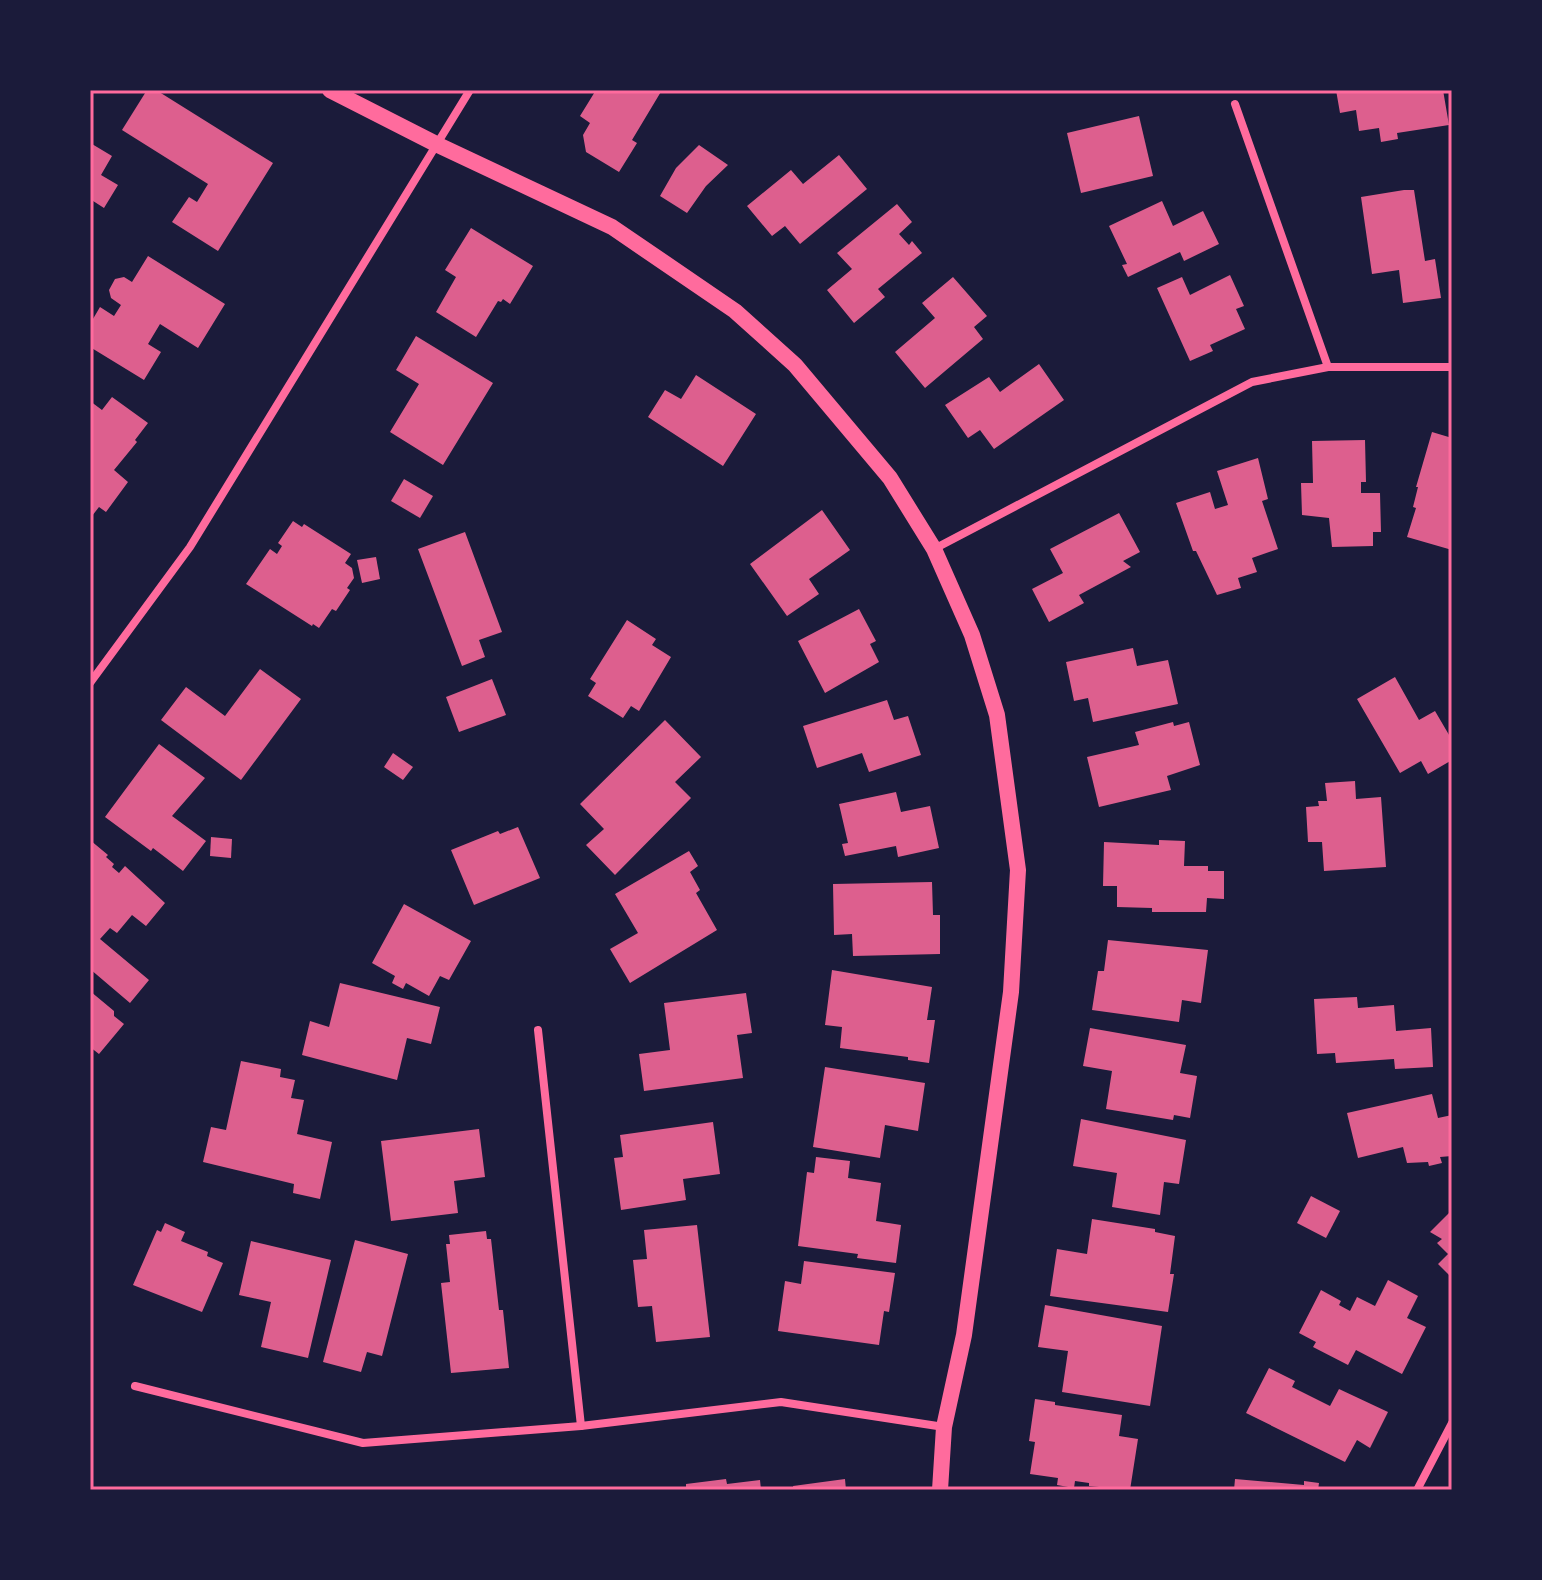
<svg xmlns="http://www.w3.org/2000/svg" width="1542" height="1580" viewBox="0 0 1542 1580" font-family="'Crimson Pro',serif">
  <rect width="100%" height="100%" fill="#1b1b3a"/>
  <!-- building -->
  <g fill="#dd5f8e">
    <polygon points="147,90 156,90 273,163 218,251 172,222 189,197 197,202 208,184 122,130"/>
    <polygon points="596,90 662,90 632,140 637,143 619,172 586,152 583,135 590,123 580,116"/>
    <polygon points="1336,90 1443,90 1449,125 1397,133 1398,139 1381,142 1379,128 1359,131 1356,110 1340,113"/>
    <polygon points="1139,116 1153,176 1081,193 1067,133"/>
    <polygon points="92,144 112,156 101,175 118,185 104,208 90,199"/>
    <polygon points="699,145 728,165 706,186 687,213 660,196 676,168"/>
    <polygon points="839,155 867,189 800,244 785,226 772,236 747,206 791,170 803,184"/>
    <polygon points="1404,190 1414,190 1425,261 1435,259 1441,298 1403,303 1399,270 1372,274 1361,197"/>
    <polygon points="1162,201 1173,226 1203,211 1219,244 1184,261 1180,252 1128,277 1122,265 1127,264 1109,226"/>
    <polygon points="897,204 912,222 899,234 909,245 912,241 922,253 878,289 885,297 854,323 827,290 852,269 837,253"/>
    <polygon points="471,228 533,266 510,304 503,299 501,302 498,301 476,337 436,312 456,277 445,270"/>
    <polygon points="148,256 225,304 198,348 160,324 148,344 161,352 144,380 90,347 90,324 100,307 114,316 121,305 111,298 109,290 115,279 124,277 132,282"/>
    <polygon points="1230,275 1244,306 1236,309 1245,329 1210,345 1213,351 1190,361 1157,288 1182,277 1190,295"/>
    <polygon points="953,277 987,316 974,327 983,339 925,388 895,352 935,318 922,303"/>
    <polygon points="416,336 493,383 443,465 390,432 419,384 396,370"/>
    <polygon points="1039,364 1064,400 994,449 980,430 968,438 945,405 989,377 1000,392"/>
    <polygon points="696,375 756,414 723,466 648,417 665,390 681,399"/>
    <polygon points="112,397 148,423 135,440 137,442 114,470 128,482 106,512 99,507 92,516 90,515 90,401 102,410"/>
    <polygon points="1432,432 1452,438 1452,550 1407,537 1416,508 1413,507 1418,487 1416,487"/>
    <polygon points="1365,440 1366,482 1361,482 1361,493 1380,493 1381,532 1373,532 1373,546 1332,547 1329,518 1302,515 1301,483 1313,483 1312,441"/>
    <polygon points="1258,458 1268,499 1262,501 1278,549 1252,558 1257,572 1238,578 1241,588 1217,595 1196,551 1193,551 1176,503 1210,492 1215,509 1228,505 1217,471"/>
    <polygon points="404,479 433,496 420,518 391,501"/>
    <polygon points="822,510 850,550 809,579 819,594 787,616 750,564"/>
    <polygon points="1119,513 1140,552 1123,561 1131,567 1079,595 1084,603 1049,622 1032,589 1063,573 1050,549"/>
    <polygon points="293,521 302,527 304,524 351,554 345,563 352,568 354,578 347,588 350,590 336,611 332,609 319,628 313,624 312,626 246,584 270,549 277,554 282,546 278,543"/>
    <polygon points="465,532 502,632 479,640 485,657 462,666 418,549"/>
    <polygon points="376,557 380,579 362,583 357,560"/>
    <polygon points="859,609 876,641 870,644 879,662 825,693 798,641"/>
    <polygon points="627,620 656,639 652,645 671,657 639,711 631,706 623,718 588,696 596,683 590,679"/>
    <polygon points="1133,648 1137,666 1168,660 1178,704 1093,722 1088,698 1074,701 1066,662"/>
    <polygon points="260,669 301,699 241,780 161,720 186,687 225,716"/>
    <polygon points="1395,677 1419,720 1435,711 1452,740 1452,760 1428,774 1421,761 1400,773 1357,699"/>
    <polygon points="492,679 506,715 459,732 446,697"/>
    <polygon points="887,700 894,720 908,716 921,755 869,772 862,753 817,768 803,726"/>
    <polygon points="665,720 701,757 675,782 691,798 615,875 586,845 604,829 580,804"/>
    <polygon points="1173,722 1174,726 1189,722 1200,765 1167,776 1171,790 1099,807 1087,757 1139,745 1135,732"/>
    <polygon points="159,744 205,778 172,816 206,841 183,871 153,848 151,851 105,817"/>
    <polygon points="393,753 413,767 403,780 384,767"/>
    <polygon points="1355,781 1356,799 1381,797 1386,867 1324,871 1322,842 1308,842 1306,807 1319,806 1318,801 1327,801 1325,783"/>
    <polygon points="896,792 901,812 930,806 939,848 898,857 896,846 845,856 842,844 848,843 839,804"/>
    <polygon points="518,827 540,878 474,905 451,850 498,831 500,834"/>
    <polygon points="211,837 232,839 231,858 210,856"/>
    <polygon points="90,840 108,855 106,857 114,864 112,867 119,873 125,866 165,903 146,926 132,915 117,933 110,928 100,939 149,980 130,1003 90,969"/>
    <polygon points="1159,840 1185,841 1184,866 1208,866 1208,871 1224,871 1224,899 1207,898 1206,912 1152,912 1152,908 1117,907 1117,886 1103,886 1104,842 1159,845"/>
    <polygon points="689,851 698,866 690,872 700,890 696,893 717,930 630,983 610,949 638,933 615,894"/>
    <polygon points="932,882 933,915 940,915 940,954 853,956 852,934 834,935 833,884"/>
    <polygon points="404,904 471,941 449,980 440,976 429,996 406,983 403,989 392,983 395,976 372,963"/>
    <polygon points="1108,940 1208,950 1201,1003 1182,1000 1179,1022 1092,1010 1098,971 1104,971"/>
    <polygon points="832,970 932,987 927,1020 935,1020 929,1063 908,1060 908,1057 840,1048 842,1027 825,1025"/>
    <polygon points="340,983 440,1007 431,1044 407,1038 397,1080 302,1055 310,1021 329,1027"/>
    <polygon points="90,991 114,1011 114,1016 124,1024 99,1054 90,1047"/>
    <polygon points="746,993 752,1033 737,1035 743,1078 644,1091 639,1054 670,1050 664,1003"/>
    <polygon points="1357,997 1358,1008 1394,1005 1396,1031 1431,1028 1433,1067 1395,1069 1394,1059 1336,1063 1335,1053 1317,1054 1314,999"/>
    <polygon points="1090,1028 1186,1045 1180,1073 1197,1076 1190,1118 1174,1115 1173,1120 1106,1109 1112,1071 1083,1066"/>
    <polygon points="241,1061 281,1069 280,1077 295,1080 291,1098 304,1100 297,1134 332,1142 320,1199 293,1193 294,1184 203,1162 211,1127 226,1130"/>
    <polygon points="825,1067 925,1083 918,1131 885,1125 880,1158 813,1147"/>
    <polygon points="1432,1094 1438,1118 1452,1115 1452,1156 1440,1157 1442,1163 1429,1166 1428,1162 1407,1163 1403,1147 1358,1158 1347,1113"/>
    <polygon points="1081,1119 1186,1140 1179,1184 1164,1182 1160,1215 1112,1207 1117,1173 1073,1166"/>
    <polygon points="713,1122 720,1174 683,1179 686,1200 621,1210 614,1158 623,1157 620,1135"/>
    <polygon points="479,1129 485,1177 454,1181 458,1213 391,1221 381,1141"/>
    <polygon points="816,1157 850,1161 848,1178 881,1183 876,1221 901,1225 896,1263 857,1258 858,1254 798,1246 807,1172 814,1173"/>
    <polygon points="1311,1196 1340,1211 1326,1238 1297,1223"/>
    <polygon points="1452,1210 1452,1278 1438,1264 1448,1254 1437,1243 1442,1239 1430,1232"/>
    <polygon points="1092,1219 1155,1229 1155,1232 1175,1236 1170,1274 1174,1274 1168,1312 1050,1296 1057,1249 1087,1254"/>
    <polygon points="165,1223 185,1232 181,1241 208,1252 207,1256 223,1263 202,1312 133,1285 157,1230 161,1232"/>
    <polygon points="697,1225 710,1337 656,1342 652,1306 638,1307 633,1260 647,1259 644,1230"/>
    <polygon points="486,1231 487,1239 491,1239 499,1310 503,1310 509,1368 451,1373 441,1283 450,1282 446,1244 450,1244 449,1235"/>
    <polygon points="355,1240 408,1254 382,1356 367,1352 361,1372 323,1362"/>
    <polygon points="251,1241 331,1260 308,1358 261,1347 271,1302 239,1295"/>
    <polygon points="804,1261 895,1273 889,1312 884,1311 879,1345 778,1331 785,1281 801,1284"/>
    <polygon points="1388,1280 1418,1296 1407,1318 1426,1327 1402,1374 1356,1350 1348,1365 1313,1347 1316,1342 1299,1333 1321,1290 1341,1301 1339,1305 1350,1311 1357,1297 1375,1306"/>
    <polygon points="1045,1305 1162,1326 1150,1406 1062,1392 1068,1351 1038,1347"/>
    <polygon points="1269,1368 1295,1381 1292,1387 1330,1406 1339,1389 1388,1412 1370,1448 1357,1440 1345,1462 1246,1413"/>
    <polygon points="1035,1399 1055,1402 1055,1405 1122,1415 1119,1436 1138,1439 1130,1490 1089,1486 1089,1483 1075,1481 1074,1488 1057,1485 1058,1478 1030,1474 1035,1442 1029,1441"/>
    <polygon points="726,1479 727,1484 760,1480 761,1490 686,1490 686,1484"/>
    <polygon points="845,1479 846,1490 794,1490 793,1486"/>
    <polygon points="1235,1479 1304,1485 1304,1481 1319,1483 1318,1490 1234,1490"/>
  </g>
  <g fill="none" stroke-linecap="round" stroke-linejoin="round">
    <!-- minor -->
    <g stroke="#ff6b9d" stroke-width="8">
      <polyline points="1235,104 1328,367"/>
      <polyline points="934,549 1252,382 1328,367 1452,367"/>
      <polyline points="90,683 190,547 470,90"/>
      <polyline points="538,1030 581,1426"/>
      <polyline points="135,1386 363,1443 581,1426 781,1402 944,1427"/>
      <polyline points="1417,1490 1452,1423"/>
    </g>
    <!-- secondary -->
    <polyline stroke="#ff6b9d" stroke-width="16" points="330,90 438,145 612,227 735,311 795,365 890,478 934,549 972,635 997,715 1018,870 1011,992 964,1335 944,1427 940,1490"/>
  </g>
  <!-- border -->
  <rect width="1542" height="1580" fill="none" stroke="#1b1b3a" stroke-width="184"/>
  <rect x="92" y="92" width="1358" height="1396" fill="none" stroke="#ff6b9d" stroke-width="3"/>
</svg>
